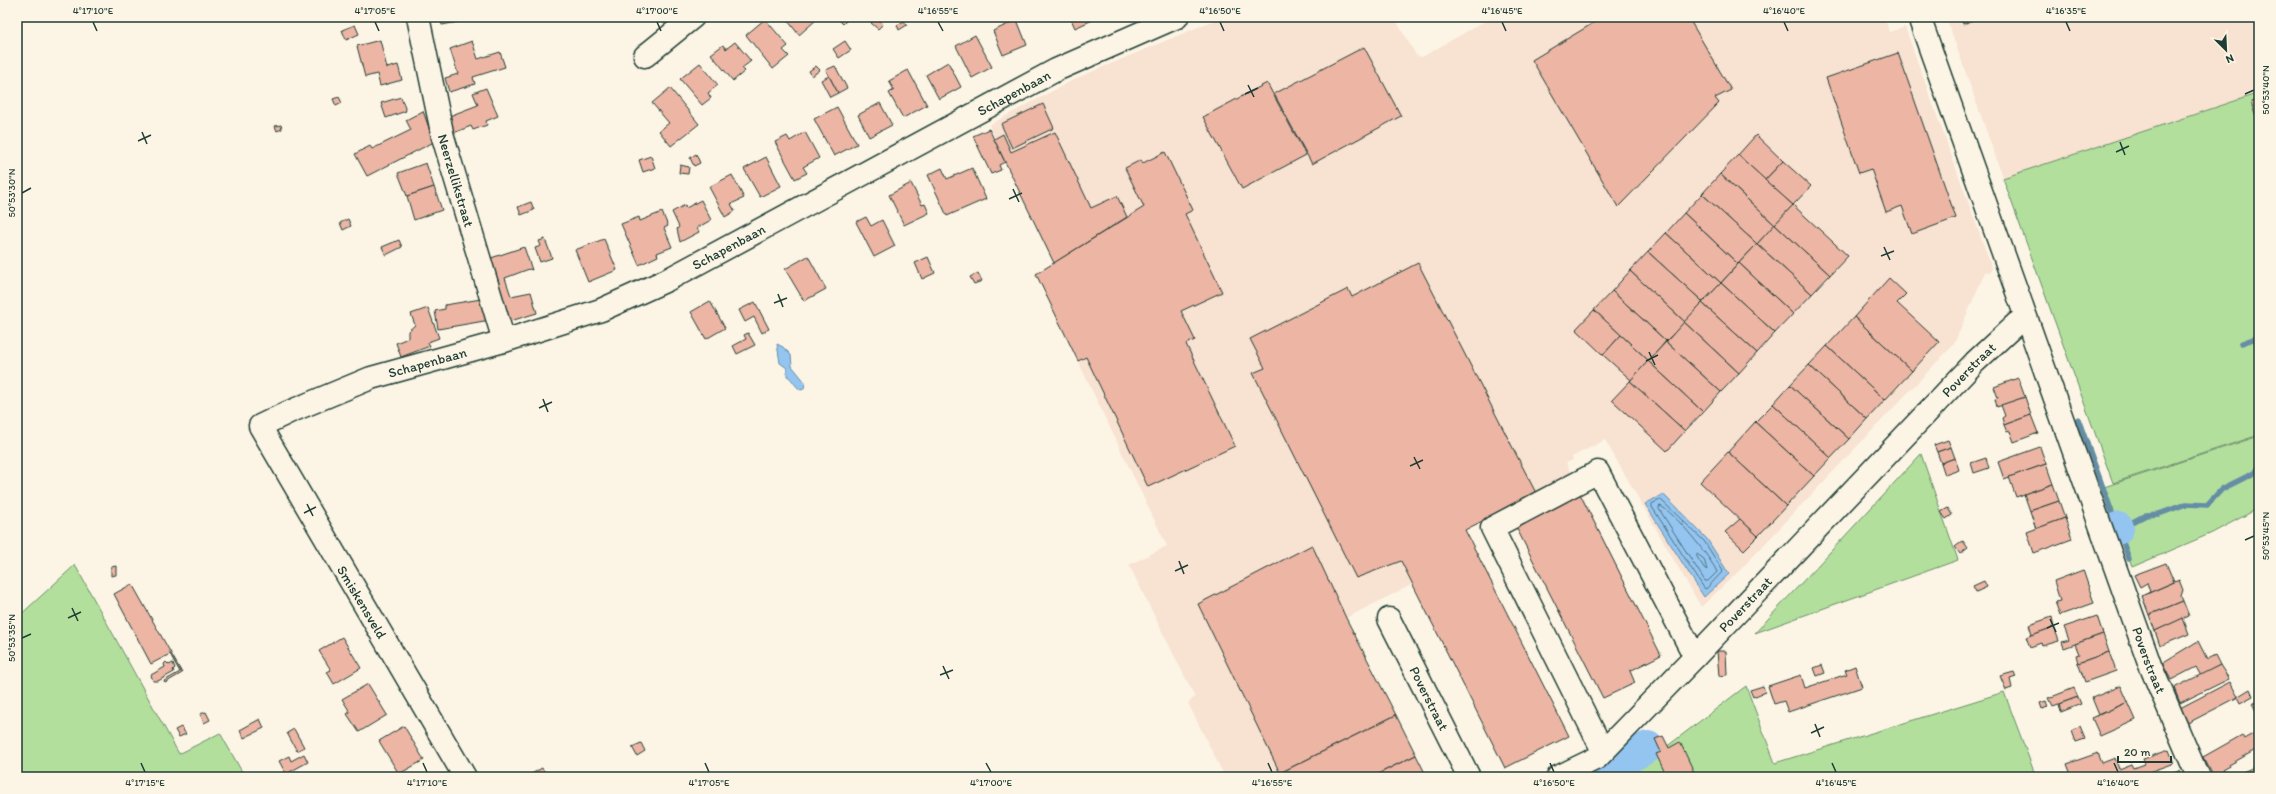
<svg xmlns="http://www.w3.org/2000/svg" width="2276" height="794" viewBox="0 0 2276 794" font-family="Itim,sans-serif">
  <rect width="100%" height="100%" fill="#fcf5e5"/>
  <filter id="ink" filterUnits="userSpaceOnUse"><feTurbulence type="fractalNoise" baseFrequency=".025" numOctaves="2"/><feDisplacementMap in="SourceGraphic" scale="8" xChannelSelector="R" yChannelSelector="G"/><feConvolveMatrix kernelMatrix="1 2 1 2 8 2 1 2 1" color-interpolation-filters="sRGB"/></filter>
  <g filter="url(#ink)">
    <!-- built -->
    <g fill="#f8e2d2">
      <polygon points="1222,17 1394,17 1416,55 1422,57 1492,17 1885,17 1889,32 1905,27 1992,268 1990,272 1985,272 1954,344 1740,570 1701,607 1605,440 1572,457 1573,460 1566,463 1661,655 1630,671 1635,683 1603,698 1516,527 1535,493 1465,530 1569,736 1505,768 1413,584 1346,618 1426,777 1225,777 1188,703 1195,697 1129,565 1167,546 1036,274 1054,263 989,125 1077,78"/>
      <polygon points="1946,17 2259,17 2259,93 2003,178"/>
    </g>
    <!-- green -->
    <g fill="#b3df9d" stroke="#698e68">
      <polygon points="2259,93 2259,435 2113,483 2003,178"/>
      <polygon points="2259,436 2259,508 2212,533 2132,567 2101,488"/>
      <polygon points="1921,454 1958,560 1755,633"/>
      <polygon points="75,565 179,754 220,733 245,777 17,777 17,618"/>
      <polygon points="1746,686 1775,763 2004,692 2036,777 1627,777"/>
    </g>
    <!-- water -->
    <g fill="#94c4f0" stroke="#658ea5">
      <path d="M 777,344 L 783,347 L 791,355 L 792,366 L 805,382 L 804,389 L 801,390 C 794,386 793,379 787,376 L 787,368 L 780,363 Z"/>
      <polygon points="1663,494 1707,539 1729,574 1704,597 1645,504"/>
    </g>
    <g fill="none" stroke-linecap="round" stroke-linejoin="round">
      <!-- shore -->
      <g stroke="#4e737f" stroke-width="1">
        <polygon points="1661,500 1704,541 1723,571 1706,589 1704,588 1652,507 1652,504"/>
        <path d="M 1660,506 C 1673,510 1711,558 1717,572 L 1708,581 L 1705,581 L 1659,509 Z"/>
        <polygon points="1697,554 1704,559 1707,570 1705,569 1697,557"/>
      </g>
      <!-- stream -->
      <g stroke="#658ea5" stroke-width="5.5">
        <polyline points="2242,343 2259,337"/>
        <polyline points="2078,419 2129,559"/>
        <polyline points="2118,528 2125,526 2146,515 2159,514 2186,504 2207,505 2222,489 2254,473 2259,467"/>
      </g>
      <!-- river -->
      <g stroke="#94c4f0" stroke-width="32">
        <polyline points="2117,529 2118,528"/>
        <polyline points="1601,777 1631,756 1648,747"/>
      </g>
    </g>
    <!-- building -->
    <g fill="#edb5a4" stroke="#1f3d34">
      <polygon points="440,17 457,17 458,22 442,25"/>
      <polygon points="785,17 813,17 816,20 799,35"/>
      <polygon points="836,17 850,17 843,24"/>
      <polygon points="877,17 883,24 878,29 871,23"/>
      <polygon points="1070,17 1099,17 1075,28"/>
      <polygon points="1599,17 1688,17 1731,90 1715,98 1719,103 1618,207 1532,60 1600,19"/>
      <polygon points="1961,17 1981,17 1963,24"/>
      <polygon points="765,19 788,46 783,50 789,56 773,69 746,35"/>
      <polygon points="1017,20 1027,45 1003,55 993,31"/>
      <polygon points="904,21 907,25 899,30 897,25"/>
      <polygon points="355,25 359,34 346,40 342,30"/>
      <polygon points="975,35 992,67 972,78 956,46"/>
      <polygon points="380,40 387,68 398,65 402,80 380,86 377,74 365,77 357,46"/>
      <polygon points="472,41 478,59 500,52 505,67 473,77 475,84 449,92 445,78 458,74 450,49"/>
      <polygon points="845,41 851,50 839,58 833,49"/>
      <polygon points="735,42 751,61 742,68 745,71 733,81 711,54 723,45 726,49"/>
      <polygon points="1364,47 1401,116 1312,164 1274,94"/>
      <polygon points="1898,53 1956,218 1912,234 1902,206 1886,212 1871,169 1859,173 1826,78"/>
      <polygon points="948,62 961,87 939,99 926,75"/>
      <polygon points="700,63 718,85 708,93 711,98 702,105 680,79"/>
      <polygon points="816,66 820,70 812,76 809,71"/>
      <polygon points="835,66 847,88 838,93 826,70"/>
      <polygon points="908,70 927,105 903,118 889,93 894,90 889,81"/>
      <polygon points="829,76 838,93 830,97 821,80"/>
      <polygon points="1267,83 1306,155 1242,189 1203,117"/>
      <polygon points="486,88 498,116 486,121 487,125 473,130 471,126 451,134 444,118 478,105 473,93"/>
      <polygon points="670,88 699,124 671,146 659,131 669,123 652,103"/>
      <polygon points="339,97 342,103 336,106 333,99"/>
      <polygon points="401,97 406,111 386,118 381,103"/>
      <polygon points="2259,99 2259,124 2258,124 2251,102"/>
      <polygon points="880,103 892,125 869,137 858,115"/>
      <polygon points="1043,104 1054,128 1012,148 1001,124"/>
      <polygon points="837,107 857,144 834,156 814,119"/>
      <polygon points="423,111 434,142 367,176 355,154 370,146 372,149 411,130 406,120"/>
      <polygon points="281,125 282,129 277,131 275,126"/>
      <polygon points="989,129 1005,162 999,165 1001,170 991,174 973,136"/>
      <polygon points="805,132 819,158 803,167 807,173 795,179 775,142 787,136 790,141"/>
      <polygon points="1055,132 1091,208 1117,196 1127,217 1054,263 994,139 1003,134 1011,152"/>
      <polygon points="1756,135 1783,161 1765,180 1738,155"/>
      <polygon points="1165,152 1193,210 1185,214 1222,292 1181,311 1195,340 1186,344 1235,446 1148,487 1086,357 1078,361 1036,274 1144,207 1125,168 1141,160 1143,163"/>
      <polygon points="696,154 700,163 694,166 690,158"/>
      <polygon points="1738,155 1793,205 1775,225 1720,174"/>
      <polygon points="651,156 655,168 643,172 639,160"/>
      <polygon points="766,157 781,186 760,197 744,169"/>
      <polygon points="1783,161 1811,186 1793,205 1765,180"/>
      <polygon points="426,163 434,187 407,196 398,173"/>
      <polygon points="680,165 689,167 688,174 679,173"/>
      <polygon points="942,168 947,179 972,168 986,199 947,216 928,175"/>
      <polygon points="1720,174 1775,225 1757,244 1702,194"/>
      <polygon points="732,175 744,198 731,204 735,211 725,217 709,187"/>
      <polygon points="911,183 922,205 925,204 929,213 904,225 889,195"/>
      <polygon points="434,187 442,210 414,220 407,196"/>
      <polygon points="1702,194 1757,244 1738,264 1684,213"/>
      <polygon points="701,200 711,220 697,228 699,232 680,242 677,229 679,227 672,212 685,205 686,208"/>
      <polygon points="531,202 534,210 521,215 518,207"/>
      <polygon points="1793,205 1848,256 1830,275 1775,224"/>
      <polygon points="662,212 668,226 664,228 672,247 657,253 658,256 639,265 621,224 639,217 640,221"/>
      <polygon points="1684,213 1738,264 1721,283 1666,233"/>
      <polygon points="866,217 871,226 882,220 895,246 874,257 856,222"/>
      <polygon points="348,219 351,226 343,230 340,223"/>
      <polygon points="1775,224 1830,275 1812,294 1757,244"/>
      <polygon points="1666,233 1721,283 1703,302 1648,252"/>
      <polygon points="545,239 552,258 540,262 535,248 541,246 539,241"/>
      <polygon points="604,239 617,270 588,282 575,250"/>
      <polygon points="399,240 402,247 386,255 382,247"/>
      <polygon points="1757,244 1812,294 1793,314 1739,263"/>
      <polygon points="524,247 532,270 529,269 505,278 511,296 531,292 537,313 507,322 485,260"/>
      <polygon points="1648,252 1703,302 1685,322 1630,271"/>
      <polygon points="808,256 826,289 804,301 785,269"/>
      <polygon points="928,257 935,273 922,279 915,263"/>
      <polygon points="1418,263 1536,493 1465,530 1569,736 1505,768 1401,561 1356,578 1253,373 1265,368 1250,339 1348,289 1352,297"/>
      <polygon points="1739,263 1793,314 1775,333 1721,283"/>
      <polygon points="1630,271 1685,322 1666,341 1612,291"/>
      <polygon points="978,273 982,281 974,284 970,277"/>
      <polygon points="1889,278 1906,294 1897,303 1939,342 1912,371 1854,317"/>
      <polygon points="1721,283 1775,333 1757,353 1702,303"/>
      <polygon points="1612,291 1666,341 1649,361 1594,310"/>
      <polygon points="487,298 490,320 438,329 435,311 445,309 445,305"/>
      <polygon points="710,301 725,328 706,339 691,312"/>
      <polygon points="755,302 769,329 762,333 754,317 745,322 739,310"/>
      <polygon points="1702,303 1757,353 1739,373 1684,322"/>
      <polygon points="428,308 439,338 428,342 430,346 401,357 396,343 408,338 408,331 415,325 411,314"/>
      <polygon points="1594,310 1621,335 1603,355 1576,329"/>
      <polygon points="1854,317 1912,371 1885,400 1827,346"/>
      <polygon points="1684,322 1739,373 1721,392 1666,342"/>
      <polygon points="748,333 755,345 737,354 733,346 746,339 744,335"/>
      <polygon points="1621,335 1649,361 1631,380 1603,355"/>
      <polygon points="1666,342 1721,392 1703,412 1648,361"/>
      <polygon points="1827,346 1885,400 1867,419 1809,365"/>
      <polygon points="1648,361 1703,412 1685,431 1630,381"/>
      <polygon points="1809,365 1867,419 1849,439 1790,385"/>
      <polygon points="2018,378 2025,397 1997,407 1995,399 1998,398 1994,387"/>
      <polygon points="1630,381 1685,431 1667,451 1612,400"/>
      <polygon points="1790,385 1849,439 1831,458 1773,404"/>
      <polygon points="2025,397 2031,415 2004,425 2002,418 2005,416 2001,405"/>
      <polygon points="1773,404 1831,458 1814,476 1755,422"/>
      <polygon points="2031,415 2038,433 2014,442 2010,431 2007,432 2004,425"/>
      <polygon points="1755,422 1814,476 1786,506 1728,452"/>
      <polygon points="1948,440 1951,447 1937,452 1934,445"/>
      <polygon points="1951,447 1955,458 1941,463 1937,452"/>
      <polygon points="2040,447 2046,464 2004,479 1998,462"/>
      <polygon points="1728,452 1786,506 1758,536 1700,482"/>
      <polygon points="1955,458 1959,470 1945,475 1941,463"/>
      <polygon points="1986,458 1989,468 1974,473 1971,463"/>
      <polygon points="2046,464 2053,484 2016,497 2009,477"/>
      <polygon points="2053,484 2059,501 2030,511 2024,494"/>
      <polygon points="1580,494 1661,655 1630,671 1635,683 1603,698 1516,527"/>
      <polygon points="2059,501 2065,518 2036,529 2030,511"/>
      <polygon points="1948,508 1952,515 1946,519 1941,512"/>
      <polygon points="2065,518 2072,539 2034,553 2027,532"/>
      <polygon points="1740,519 1758,536 1744,550 1725,532"/>
      <polygon points="1963,541 1968,548 1960,554 1955,547"/>
      <polygon points="1312,545 1346,618 1396,715 1280,773 1198,604"/>
      <polygon points="2166,563 2174,582 2142,596 2150,592 2147,583 2140,587 2134,575"/>
      <polygon points="116,566 116,575 111,576 111,567"/>
      <polygon points="2083,570 2094,603 2060,615 2055,602 2060,601 2054,581"/>
      <polygon points="2179,580 2183,590 2181,596 2183,601 2149,615 2142,596"/>
      <polygon points="1984,581 1987,587 1976,592 1973,586"/>
      <polygon points="132,584 182,673 165,683 164,681 180,672 170,654 151,664 114,594"/>
      <polygon points="2183,601 2189,616 2155,631 2149,615"/>
      <polygon points="2097,616 2103,634 2064,648 2062,642 2069,640 2064,627"/>
      <polygon points="2052,617 2054,627 2032,635 2029,625"/>
      <polygon points="2183,618 2189,634 2160,646 2155,631"/>
      <polygon points="2054,627 2059,641 2042,646 2041,643 2030,647 2026,637"/>
      <polygon points="2103,634 2109,652 2078,663 2076,655 2079,654 2075,644"/>
      <polygon points="342,637 361,668 334,684 327,672 331,670 319,651"/>
      <polygon points="2198,641 2207,659 2215,655 2220,665 2201,676 2196,667 2171,680 2162,663"/>
      <polygon points="1717,651 1726,651 1727,675 1719,676"/>
      <polygon points="2109,652 2116,671 2085,682 2078,663"/>
      <polygon points="166,662 169,665 173,663 175,668 173,670 174,672 158,681 153,681 151,675 165,667 164,664"/>
      <polygon points="1822,665 1825,673 1817,676 1814,668"/>
      <polygon points="2220,665 2229,679 2180,703 2174,688"/>
      <polygon points="1855,666 1862,687 1788,712 1784,701 1774,704 1768,686 1801,675 1805,688 1847,674 1845,670"/>
      <polygon points="2014,672 2016,677 2010,679 2012,688 2006,690 2000,676"/>
      <polygon points="2230,682 2238,697 2188,723 2180,708"/>
      <polygon points="368,684 387,715 359,732 347,714 350,712 342,699"/>
      <polygon points="1763,686 1765,692 1753,697 1750,690"/>
      <polygon points="2121,686 2128,702 2099,715 2092,698"/>
      <polygon points="2074,688 2078,697 2053,706 2049,698"/>
      <polygon points="2250,689 2253,696 2240,703 2237,697"/>
      <polygon points="2078,697 2081,704 2061,712 2059,704"/>
      <polygon points="2259,700 2259,717 2252,703"/>
      <polygon points="2046,701 2048,707 2042,709 2040,703"/>
      <polygon points="2128,702 2136,720 2100,736 2092,718"/>
      <polygon points="206,712 210,720 204,723 200,714"/>
      <polygon points="1396,715 1416,755 1372,777 1282,777 1280,773"/>
      <polygon points="260,719 264,728 244,738 240,730"/>
      <polygon points="404,726 424,760 399,774 379,741"/>
      <polygon points="181,727 186,734 179,737 175,730"/>
      <polygon points="2080,727 2085,739 2076,742 2072,731"/>
      <polygon points="294,729 304,747 297,751 287,733"/>
      <polygon points="2256,732 2257,735 2259,734 2259,748 2222,769 2223,771 2213,777 2203,757 2242,735 2244,739"/>
      <polygon points="1663,736 1669,748 1680,742 1695,774 1689,777 1667,777 1656,754 1661,752 1655,739"/>
      <polygon points="641,743 645,751 637,756 632,747"/>
      <polygon points="2169,750 2174,763 2135,777 2072,777 2067,764 2098,753 2102,763 2115,758 2119,769 2132,764 2134,768 2145,764 2143,759"/>
      <polygon points="304,754 308,762 286,774 279,761 289,756 291,761"/>
      <polygon points="1416,755 1427,777 1372,777"/>
      <polygon points="2259,765 2259,777 2234,777 2238,774"/>
      <polygon points="542,768 548,777 529,777 528,776"/>
      <polygon points="2179,771 2181,777 2163,777"/>
    </g>
    <g fill="none" stroke-linecap="round" stroke-linejoin="round">
      <!-- minor casing -->
      <g stroke="#1f3d34" stroke-width="25">
        <g id="minor">
          <path id="s1" d="M 418,17 L 443,137 L 504,341"/>
          <path id="s2" d="M 1919,17 L 2150,665 L 2198,777"/>
          <polyline points="645,56 693,17"/>
          <path id="s3" d="M 1389,619 L 1469,777"/>
          <polyline points="1603,751 1492,528 1598,472 1695,657"/>
          <path id="s4" d="M 465,777 L 260,426 L 289,412 L 371,378 L 504,341 L 601,310 L 667,280 L 1056,70 L 1177,17"/>
          <path id="s5" d="M 1558,777 L 1597,758 L 1695,657 L 1975,362 L 2017,323 L 2026,318"/>
        </g>
      </g>
      <!-- minor -->
      <use href="#minor" stroke="#fcf5e5" stroke-width="22"/>
    </g>
  </g>
  <!-- ticks -->
  <path fill="none" stroke="#1f3d34" stroke-width="1.5" d="M 93,22 L 97,31M 375,22 L 379,31M 657,22 L 661,31M 938,22 L 943,31M 1220,22 L 1224,31M 1502,22 L 1506,31M 1784,22 L 1788,31M 2066,22 L 2070,31M 1248,85 L 1254,97M 1245,94 L 1258,88M 2245,94 L 2254,90M 142,132 L 147,144M 138,141 L 151,135M 2120,142 L 2125,155M 2116,152 L 2129,146M 1013,189 L 1019,202M 22,193 L 31,188M 1009,199 L 1022,193M 1884,247 L 1890,260M 1881,256 L 1894,251M 778,294 L 783,307M 774,303 L 787,298M 1649,352 L 1655,365M 1646,361 L 1658,355M 543,399 L 548,412M 539,408 L 552,402M 1414,457 L 1420,469M 1410,466 L 1423,460M 307,504 L 313,516M 304,513 L 316,507M 2245,540 L 2254,536M 1179,561 L 1184,574M 1175,571 L 1188,565M 72,608 L 78,621M 68,618 L 81,612M 2050,619 L 2056,632M 2047,628 L 2059,623M 22,638 L 31,634M 943,666 L 949,679M 940,675 L 953,670M 1815,724 L 1820,737M 1811,733 L 1824,727M 141,763 L 145,772M 423,763 L 427,772M 705,763 L 709,772M 986,763 L 991,772M 1268,763 L 1272,772M 1550,763 L 1554,772M 1832,763 L 1836,772M 2114,763 L 2118,772"/>
  <g text-anchor="middle" stroke-width="3" stroke-linejoin="round" paint-order="stroke">
    <!-- street labels -->
    <g font-size="14" fill="#1f3d34" stroke="#fcf5e5">
      <text dy="5" stroke="none"><textPath href="#s4" startOffset="1234">Schapenbaan</textPath></text>
      <text dy="5" stroke="none"><textPath href="#s1" startOffset="168">Neerzellikstraat</textPath></text>
      <text dy="5" stroke="none"><textPath href="#s4" startOffset="910">Schapenbaan</textPath></text>
      <text dy="5" stroke="none"><textPath href="#s4" startOffset="586">Schapenbaan</textPath></text>
      <text dy="5" stroke="none"><textPath href="#s5" startOffset="581">Poverstraat</textPath></text>
      <text transform="translate(362 602) rotate(59)" y="5">Smiskensveld</text>
      <text dy="5" stroke="none"><textPath href="#s5" startOffset="257">Poverstraat</textPath></text>
      <text dy="5" stroke="none"><textPath href="#s2" startOffset="683">Poverstraat</textPath></text>
      <text dy="5" stroke="none"><textPath href="#s3" startOffset="89">Poverstraat</textPath></text>
    </g>
  </g>
  <!-- margin -->
  <rect width="2276" height="794" fill="none" stroke="#fcf5e5" stroke-width="44"/>
  <!-- north arrow -->
  <g transform="translate(2226 50) rotate(156)" stroke="#fcf5e5" stroke-width="3" paint-order="stroke">
  <path d="M0-3L7 15L0 10L-7 15Z" fill="#1f3d34"/>
  <text y="-6" font-size="11" font-weight="bold" text-anchor="middle" fill="#1f3d34">N</text>
  </g>
  <!-- scale -->
  <path d="M2118 756v6h53v-6" fill="none" stroke="#1f3d34" stroke-width="2"/>
  <text x="2124" y="756" font-size="12" fill="#1f3d34" stroke="#fcf5e5" stroke-width="3" paint-order="stroke">20 m</text>
  <rect x="22" y="22" width="2232" height="750" fill="none" stroke="#1f3d34" stroke-width="1.5"/>
  <g font-size="10" text-anchor="middle" fill="#1f3d34">
    <text x="93" y="14">4°17'10"E</text>
    <text x="375" y="14">4°17'05"E</text>
    <text x="657" y="14">4°17'00"E</text>
    <text x="938" y="14">4°16'55"E</text>
    <text x="1220" y="14">4°16'50"E</text>
    <text x="1502" y="14">4°16'45"E</text>
    <text x="1784" y="14">4°16'40"E</text>
    <text x="2066" y="14">4°16'35"E</text>
    <text transform="translate(2265 90) rotate(-90)" y="4">50°53'40"N</text>
    <text transform="translate(11 193) rotate(-90)" y="4">50°53'30"N</text>
    <text transform="translate(2265 536) rotate(-90)" y="4">50°53'45"N</text>
    <text transform="translate(11 638) rotate(-90)" y="4">50°53'35"N</text>
    <text x="145" y="786">4°17'15"E</text>
    <text x="427" y="786">4°17'10"E</text>
    <text x="709" y="786">4°17'05"E</text>
    <text x="991" y="786">4°17'00"E</text>
    <text x="1272" y="786">4°16'55"E</text>
    <text x="1554" y="786">4°16'50"E</text>
    <text x="1836" y="786">4°16'45"E</text>
    <text x="2118" y="786">4°16'40"E</text>
  </g>
</svg>
